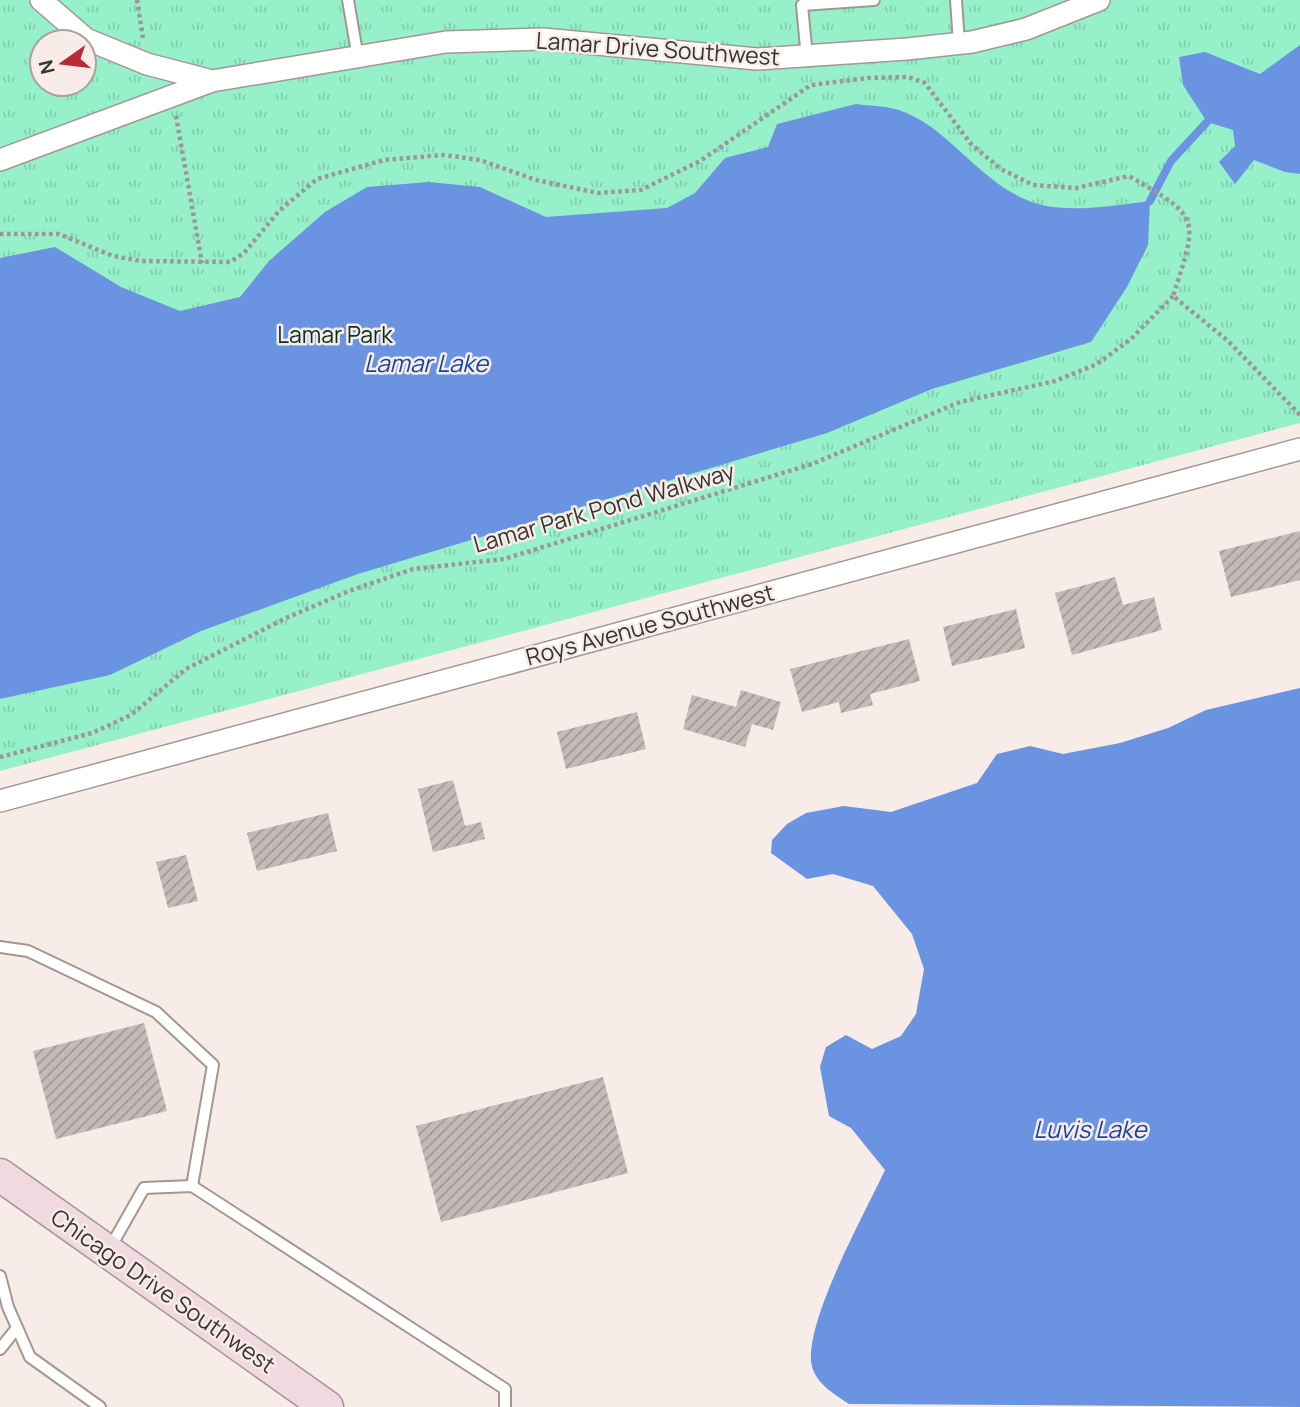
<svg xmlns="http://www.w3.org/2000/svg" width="1300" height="1407" viewBox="0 0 1300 1407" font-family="Manrope,sans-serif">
  <defs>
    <pattern id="park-tufts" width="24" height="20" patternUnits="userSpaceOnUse" patternTransform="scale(1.75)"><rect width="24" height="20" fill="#96f1ca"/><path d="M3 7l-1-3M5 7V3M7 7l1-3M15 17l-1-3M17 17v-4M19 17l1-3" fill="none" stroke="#82cfae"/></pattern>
    <pattern id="building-hatch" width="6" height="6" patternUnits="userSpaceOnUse" patternTransform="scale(1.75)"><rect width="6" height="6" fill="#c5bab6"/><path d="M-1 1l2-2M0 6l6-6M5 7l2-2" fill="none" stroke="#a19895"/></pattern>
  </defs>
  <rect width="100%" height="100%" fill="#f8ece8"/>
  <!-- park -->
  <path fill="url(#park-tufts)" fill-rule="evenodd" d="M 0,0 L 1300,0 L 1300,423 L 0,771 ZM 42,42 L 84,42 L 84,84 L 42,84 Z"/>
  <!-- water -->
  <g fill="#6a93e1">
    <polygon points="1300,45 1300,174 1285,172 1254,160 1235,184 1219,162 1235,146 1233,130 1207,122 1183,85 1179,57 1205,52 1260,74"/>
    <path d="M 856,104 C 870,106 886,106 899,110 C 957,130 986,198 1053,207 C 1085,211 1118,205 1150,201 L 1148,245 L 1127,287 L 1091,342 L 932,389 L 827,433 L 358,574 L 201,631 L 110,675 L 0,699 L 0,258 L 55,247 L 121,287 L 180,311 L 240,297 L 269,261 L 325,212 L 367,187 L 429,182 L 480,187 L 546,217 L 667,208 L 695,193 L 725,158 L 768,147 L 777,124 Z"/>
    <path d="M 1300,688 L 1300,1407 L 849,1404 C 834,1394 813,1382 811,1361 C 808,1315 864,1215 885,1170 L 851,1128 L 829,1116 L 820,1067 L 826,1047 L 846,1035 L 872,1049 L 901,1036 L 916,1014 L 924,969 L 912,934 L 873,886 L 833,874 L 807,879 L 771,853 L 772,840 L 787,824 L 806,813 L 844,806 L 891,812 L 977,783 L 997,754 L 1030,746 L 1063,754 L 1120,743 L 1168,728 L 1206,710 Z"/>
  </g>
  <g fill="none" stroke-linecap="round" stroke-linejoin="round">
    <!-- stream -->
    <polyline stroke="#6a93e1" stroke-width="8" points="1150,201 1171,161 1207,122"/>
  </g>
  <!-- building -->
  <g fill="url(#building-hatch)">
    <polygon points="1300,531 1300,580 1231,597 1219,551"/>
    <polygon points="1115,577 1123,605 1154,597 1162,630 1072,655 1055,593"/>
    <polygon points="1016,609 1025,648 952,666 943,627"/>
    <polygon points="909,639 920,681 870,694 873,705 841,713 839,702 802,712 790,669"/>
    <polygon points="741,690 781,702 773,730 752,724 745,747 683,729 692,695 736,707"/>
    <polygon points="637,712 646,749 566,769 557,732"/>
    <polygon points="453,780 465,826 481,822 485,839 433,852 418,789"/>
    <polygon points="328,813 337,851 257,871 247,833"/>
    <polygon points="186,855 198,901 168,908 156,862"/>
    <polygon points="144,1023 167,1111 56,1139 33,1051"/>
    <polygon points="603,1077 628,1173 441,1222 416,1126"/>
  </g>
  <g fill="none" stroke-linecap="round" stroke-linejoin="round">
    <!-- service casing -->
    <g stroke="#a29793" stroke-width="14">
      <g id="service">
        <polyline points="348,0 358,58"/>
        <polyline points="956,0 959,43"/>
        <polyline points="807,58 802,5 874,0"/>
        <polyline points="0,947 28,951 156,1012 213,1065 192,1186"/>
        <polyline points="110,1248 144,1188 192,1186 505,1389 505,1407"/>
        <polyline points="0,1276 8,1307 30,1357 100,1407"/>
        <polyline points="0,1349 17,1328"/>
      </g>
    </g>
    <!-- minor casing -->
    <g stroke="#a29793" stroke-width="24">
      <g id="minor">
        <polyline points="41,0 86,39 147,64 212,81 446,42 543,39 757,59 907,49 972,42 1026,29 1099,0"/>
        <polyline points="0,160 212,81"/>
        <polyline points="0,801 1300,449"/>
      </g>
    </g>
    <!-- secondary casing -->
    <g stroke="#a29793" stroke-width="35">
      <polyline id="secondary" points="0,1175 327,1407"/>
    </g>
    <!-- path -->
    <g stroke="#9e9693" stroke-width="4.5" stroke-dasharray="3.5 3.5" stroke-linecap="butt">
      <polyline points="137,0 143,38"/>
      <polyline points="176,116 202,263"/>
      <path d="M 0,234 L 59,234 L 113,256 L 141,261 L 230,262 L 244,253 L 279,211 L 317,179 L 384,160 L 444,155 L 480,160 L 536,180 L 598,193 L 641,190 L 700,161 L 811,85 L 868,78 L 908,77 L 925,83 L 971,144 L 1001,169 L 1033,185 L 1076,188 L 1129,176 C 1202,218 1198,218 1173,296 L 1228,341 L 1300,415"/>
      <polyline points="0,757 92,733 131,715 186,669 286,618 349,591 413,569 504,559 812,464 960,402 1055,381 1097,364 1131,339 1173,296"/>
    </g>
    <!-- service -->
    <use href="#service" stroke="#fff" stroke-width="10"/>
    <!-- minor -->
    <use href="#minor" stroke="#fff" stroke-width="21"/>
    <!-- secondary -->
    <use href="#secondary" stroke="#f0d9e0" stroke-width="32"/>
  </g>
  <g text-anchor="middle" stroke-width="5" stroke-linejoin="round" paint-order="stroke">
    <!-- street labels -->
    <g font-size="23" fill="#373331" stroke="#f8ece8">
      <text transform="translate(658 49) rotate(4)" y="8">Lamar Drive Southwest</text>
      <text transform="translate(604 508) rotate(-16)" y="8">Lamar Park Pond Walkway</text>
      <text transform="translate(650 625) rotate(-15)" y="8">Roys Avenue Southwest</text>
      <text transform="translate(163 1291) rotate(35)" y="8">Chicago Drive Southwest</text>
    </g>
    <!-- park labels -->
    <g font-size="23" fill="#003523" stroke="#f8ece8">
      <text x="335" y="343">Lamar Park</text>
    </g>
    <!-- water labels -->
    <g font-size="24" font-style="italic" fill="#18449e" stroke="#f8ece8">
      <text x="426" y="372">Lamar Lake</text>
      <text x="1090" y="1138">Luvis Lake</text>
    </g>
  </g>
  <!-- north arrow -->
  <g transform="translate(63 63) rotate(256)"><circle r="33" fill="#f8ece8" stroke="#aba29f" stroke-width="2"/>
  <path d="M0-5L12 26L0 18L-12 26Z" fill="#ba2938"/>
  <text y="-10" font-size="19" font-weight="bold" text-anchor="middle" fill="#373331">N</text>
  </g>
</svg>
